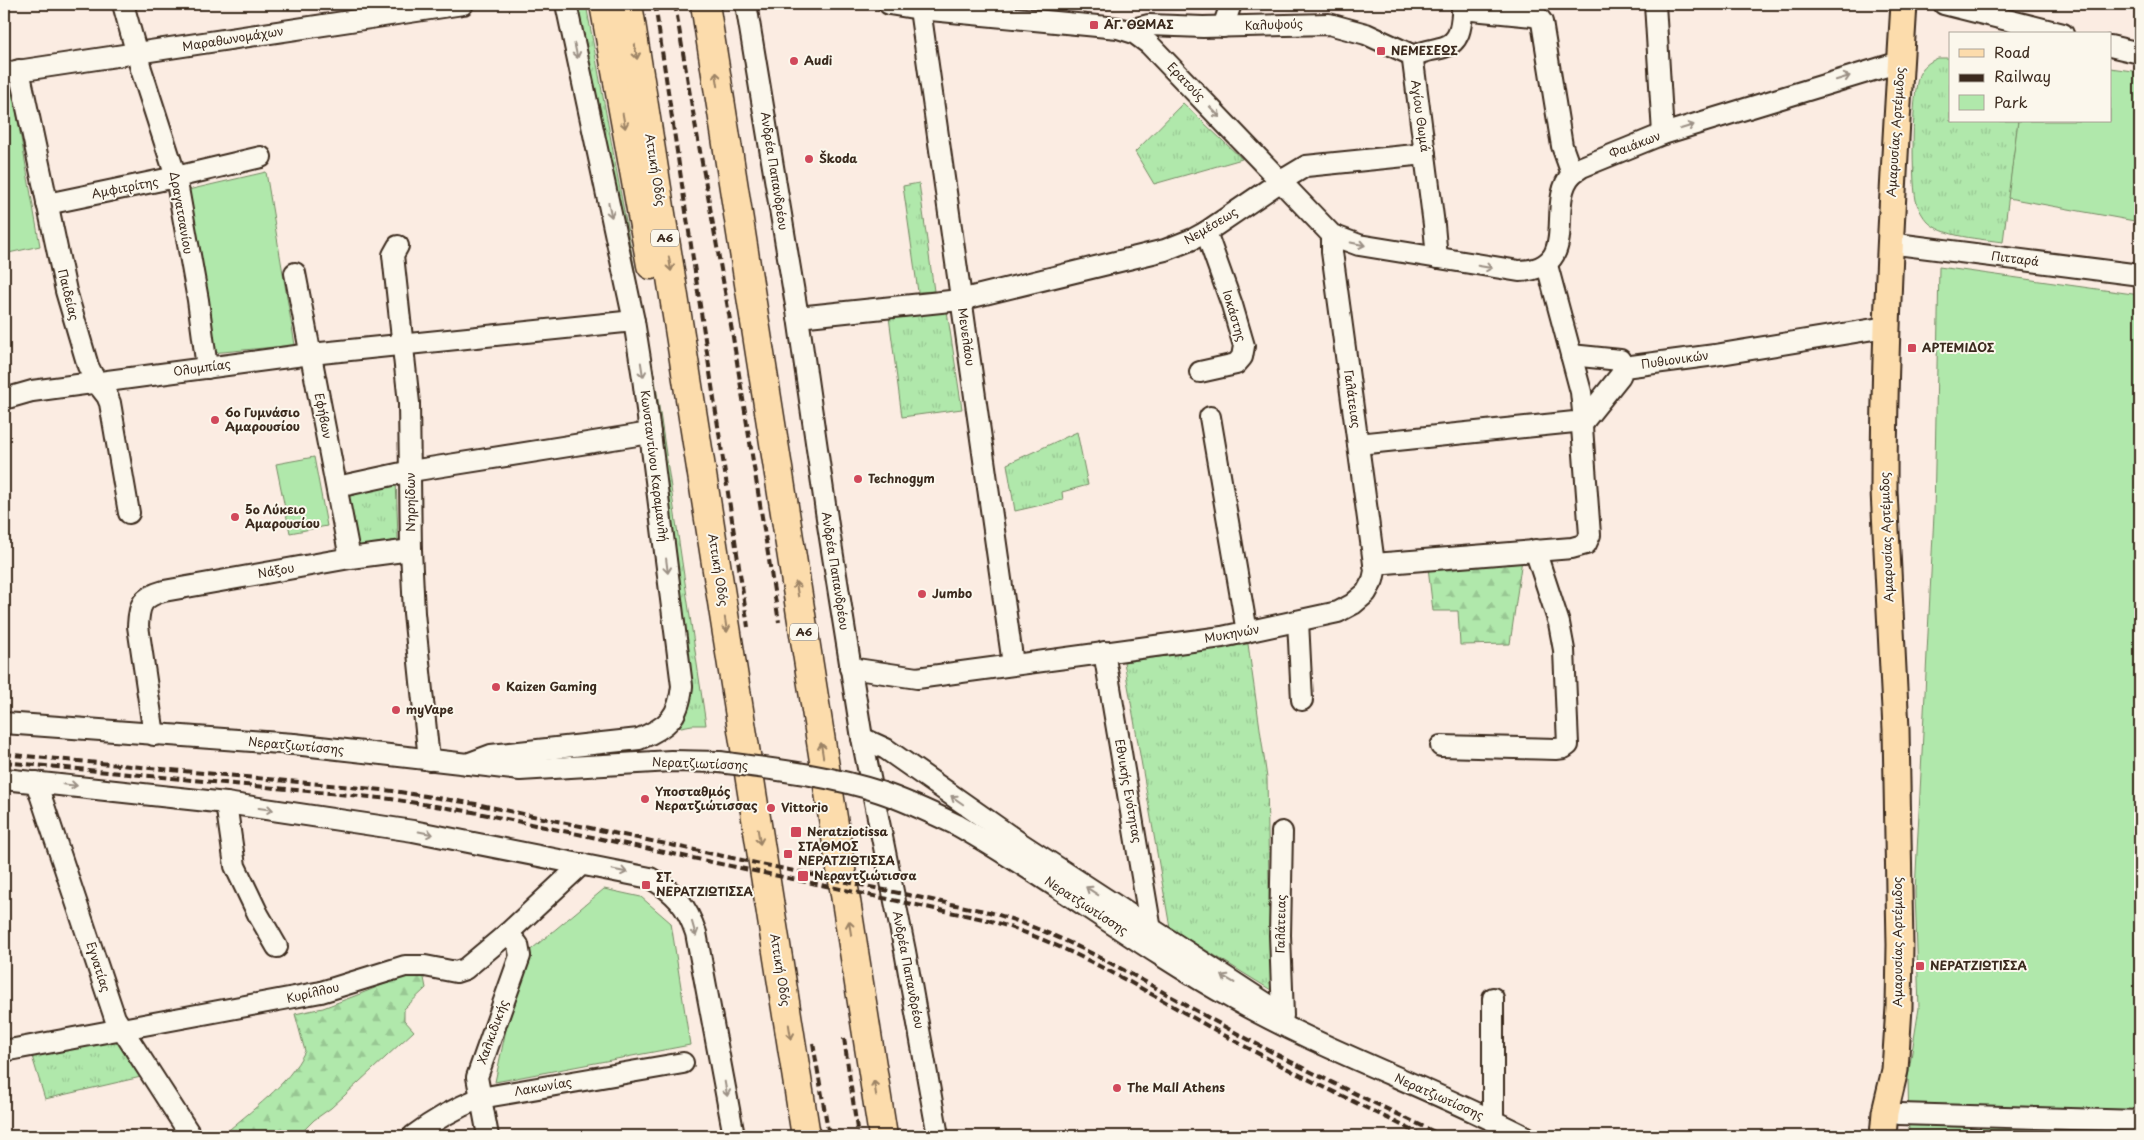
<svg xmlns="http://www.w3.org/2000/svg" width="2144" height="1140" viewBox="0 0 2144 1140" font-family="'Playpen Sans',sans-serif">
  <defs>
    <pattern id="grass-tufts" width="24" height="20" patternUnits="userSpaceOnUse" patternTransform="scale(1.25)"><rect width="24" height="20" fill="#b0e8ab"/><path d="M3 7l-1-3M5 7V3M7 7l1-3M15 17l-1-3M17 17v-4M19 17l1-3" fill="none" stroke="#98c793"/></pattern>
    <pattern id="forest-firs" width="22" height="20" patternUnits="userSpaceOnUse" patternTransform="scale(1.25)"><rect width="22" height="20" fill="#b0e8ab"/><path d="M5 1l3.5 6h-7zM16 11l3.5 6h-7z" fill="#98c793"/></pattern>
  </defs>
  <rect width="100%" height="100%" fill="#fbece2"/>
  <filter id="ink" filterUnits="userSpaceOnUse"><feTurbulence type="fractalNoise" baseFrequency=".02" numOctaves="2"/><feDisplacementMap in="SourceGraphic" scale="10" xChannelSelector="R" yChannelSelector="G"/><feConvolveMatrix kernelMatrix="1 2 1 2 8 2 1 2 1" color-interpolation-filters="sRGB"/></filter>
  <g filter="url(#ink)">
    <!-- grass -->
    <g fill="url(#grass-tufts)" stroke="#768964">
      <polygon points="571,4 586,4 656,386 706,725 692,725 665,730 688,694"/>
      <path d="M 1938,58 L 1950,58 L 1950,121 L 2018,121 L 2003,242 C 1982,239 1941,237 1927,221 C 1923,217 1919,209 1917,204 C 1911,187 1912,91 1919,75 C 1923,66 1929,62 1938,58 Z"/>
      <polygon points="1183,103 1242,159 1154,184 1135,152"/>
      <polygon points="919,183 934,291 918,292 903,186"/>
      <polygon points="947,311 962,409 902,417 889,317"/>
      <polygon points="1077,432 1088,485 1062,492 1063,500 1015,511 1007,464"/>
      <polygon points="396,477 398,540 352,547 344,489"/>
      <polygon points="1248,644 1267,778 1271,990 1170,928 1124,662"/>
      <polygon points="116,1039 141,1077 45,1099 31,1053"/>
    </g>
    <!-- forest -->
    <g fill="url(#forest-firs)" stroke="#768964">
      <polygon points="1522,559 1510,644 1460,645 1458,611 1433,611 1428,567"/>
      <path d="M 420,971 L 424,978 L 426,988 L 404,1009 L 404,1020 L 414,1031 L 331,1108 L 314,1120 L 298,1136 L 222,1136 C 251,1110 288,1086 305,1051 L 295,1014 L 323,1008 L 360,994 L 387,983 L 399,972 Z"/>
    </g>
    <!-- green -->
    <g fill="#b0e8ab" stroke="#768964">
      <polygon points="2110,68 2140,72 2140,222 2008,198 2018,121 2110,121"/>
      <polygon points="4,81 11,81 40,246 4,254"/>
      <polygon points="266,172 295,345 212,353 188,190"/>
      <polygon points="1939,267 2140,295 2140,1136 1909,1136 1908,1077 1919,1008 1915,892 1934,514"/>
      <polygon points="314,457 327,526 290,533 276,464"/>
      <polygon points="604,889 641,897 671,923 690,1045 495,1082 521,958"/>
    </g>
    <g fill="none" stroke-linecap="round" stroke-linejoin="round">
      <!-- minor casing -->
      <g stroke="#3b2a1e" stroke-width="24">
        <g id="minor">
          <polyline points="123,4 141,69 176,177 198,300 207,368"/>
          <polyline points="746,4 798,317 828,525 862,738 905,951 938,1136"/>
          <path d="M 889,4 L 920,9 L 1118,28 L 1134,33 L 1149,44 L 1332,235 L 1359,245 L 1519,271 C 1584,269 1544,204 1572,174 C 1575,171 1579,169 1582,167 L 1663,134 L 1900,62"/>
          <polyline points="1655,4 1663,134"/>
          <polyline points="1944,4 2063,34"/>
          <polyline points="920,9 1013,664"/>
          <polyline points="1462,9 1533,16 1539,18 1542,22 1562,146 1572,174"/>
          <polyline points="1223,27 1231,4"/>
          <polyline points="1129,30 1149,25 1203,27 1329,24 1366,34 1414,56"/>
          <polyline points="2110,46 2140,53"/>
          <polyline points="19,70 66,291 88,366 96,382 107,396 110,403 129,513"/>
          <polyline points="4,73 463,4"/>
          <polyline points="47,204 176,177 261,157"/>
          <polyline points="1889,243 2140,275"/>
          <polyline points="398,246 393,255 409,403 411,550 414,613 429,760"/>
          <path d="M 1437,258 L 1434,225 L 1413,61 L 1414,56 L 1418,54 C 1426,50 1435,50 1444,47 C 1463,41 1461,20 1463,4"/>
          <polyline points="295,273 350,558"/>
          <polyline points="798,317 960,300 1165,250 1193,239 1206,232 1281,181 1306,166 1425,154"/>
          <polyline points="1571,355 1620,360 1624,367"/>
          <polyline points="1200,372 1236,364 1242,357 1244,346 1232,305 1206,232"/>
          <polyline points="4,399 32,391 311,354 634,321"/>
          <polyline points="1210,417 1247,632"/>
          <polyline points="1358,444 1584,421 1581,392 1547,265"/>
          <polyline points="337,487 411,471 650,433"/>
          <polyline points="1374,564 1572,548 1586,544 1590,535 1582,427 1584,421 1620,376 1624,367 1715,355 1886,327"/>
          <polyline points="1298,621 1302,700"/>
          <polyline points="1104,652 1151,930"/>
          <polyline points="850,668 917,678 1222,637 1338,612 1353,604 1366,593 1373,580 1375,571 1332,252 1332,235"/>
          <polyline points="4,723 294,744 520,770 671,761 719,762"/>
          <path d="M 154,735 L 138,626 C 139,604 142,597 164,591 L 350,558 L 411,550"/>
          <polyline points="862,738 886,749 1020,843 1270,1006"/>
          <polyline points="1441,746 1556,749 1564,748 1568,745 1564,650 1559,623 1535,550"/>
          <path d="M 467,764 L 491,755 L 639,739 C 668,727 679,717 682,686 L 643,378 L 634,321 L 566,4"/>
          <path d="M 4,779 L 226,803 L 413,831 L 650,878 C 675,892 687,906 696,933 L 734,1136"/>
          <polyline points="36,782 115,1018 191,1136"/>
          <polyline points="226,803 235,866 258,914 277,947"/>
          <path d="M 957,825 C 1052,879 1138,946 1233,999 C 1327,1052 1429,1087 1524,1136"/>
          <polyline points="1282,832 1280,935 1283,1016"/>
          <polyline points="1493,998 1493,1120"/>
          <polyline points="4,1051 321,992 405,966 425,966 456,972 465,969 508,933 582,864"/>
          <polyline points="1899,1114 2140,1121"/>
          <path d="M 413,1136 C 434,1120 456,1108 480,1098 L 683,1063"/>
          <polyline points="488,1136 477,1077 520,956 518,945 508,933"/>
        </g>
      </g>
      <!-- major casing -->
      <g stroke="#3b2a1e" stroke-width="29">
        <path id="major" d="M 1883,1136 L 1885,1112 L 1895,1070 L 1899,1007 L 1900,945 L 1896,729 L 1884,491 C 1884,328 1894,166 1904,4"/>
      </g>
      <!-- highway casing -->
      <g stroke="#3b2a1e" stroke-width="31">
        <g id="highway">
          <polyline points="604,4 651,265"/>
          <polyline points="628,4 806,1136"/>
          <polyline points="705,4 883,1136"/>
        </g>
      </g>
      <!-- minor -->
      <use href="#minor" stroke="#fbf7ec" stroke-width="20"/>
      <!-- major -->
      <use href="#major" stroke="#fcdcac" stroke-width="25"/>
      <!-- highway -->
      <use href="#highway" stroke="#fcdcac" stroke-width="28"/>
      <!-- rail -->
      <g stroke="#3b2a1e" stroke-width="4" stroke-dasharray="8 4" stroke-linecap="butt">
        <polyline points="655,4 748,627"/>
        <polyline points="675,4 690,95 732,331 779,622"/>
        <path d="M 4,754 L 393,791 L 476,804 L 989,912 C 1081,939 1156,990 1240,1035 C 1306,1071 1375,1103 1443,1136"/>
        <path d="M 4,762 L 391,799 L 473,812 L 988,920 C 1080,948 1152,996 1235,1041 C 1297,1075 1361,1105 1424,1136"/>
        <polyline points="844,1038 858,1136"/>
        <polyline points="813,1043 829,1136"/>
      </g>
      <!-- minor-bridge casing -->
      <g stroke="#3b2a1e" stroke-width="24" stroke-linecap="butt">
        <path id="minor-bridge" d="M 719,762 C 773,769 828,775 880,792 C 907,801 932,813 957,825"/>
      </g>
      <!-- minor-bridge -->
      <use href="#minor-bridge" stroke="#fbf7ec" stroke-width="20"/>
    </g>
    <!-- one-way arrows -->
    <defs><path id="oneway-shaft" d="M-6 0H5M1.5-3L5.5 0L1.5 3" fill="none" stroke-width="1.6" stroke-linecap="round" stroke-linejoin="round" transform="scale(1.25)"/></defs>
    <g stroke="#9b9085">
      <use href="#oneway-shaft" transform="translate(576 51) rotate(78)"/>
      <use href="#oneway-shaft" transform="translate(1843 78) rotate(-17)"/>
      <use href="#oneway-shaft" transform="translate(1215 112) rotate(46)"/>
      <use href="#oneway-shaft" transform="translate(1687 127) rotate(-17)"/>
      <use href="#oneway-shaft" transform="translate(610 210) rotate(78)"/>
      <use href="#oneway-shaft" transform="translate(1358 244) rotate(12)"/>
      <use href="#oneway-shaft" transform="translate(1485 267) rotate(10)"/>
      <use href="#oneway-shaft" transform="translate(642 370) rotate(81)"/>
      <use href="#oneway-shaft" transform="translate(667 566) rotate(83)"/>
      <use href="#oneway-shaft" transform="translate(70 785) rotate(6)"/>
      <use href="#oneway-shaft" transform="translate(957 800) rotate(-145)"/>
      <use href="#oneway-shaft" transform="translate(266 809) rotate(8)"/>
      <use href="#oneway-shaft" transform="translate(426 833) rotate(11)"/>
      <use href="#oneway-shaft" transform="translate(620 871) rotate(11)"/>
      <use href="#oneway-shaft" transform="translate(1092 891) rotate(-147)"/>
      <use href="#oneway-shaft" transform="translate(694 929) rotate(74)"/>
      <use href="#oneway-shaft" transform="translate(1228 979) rotate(-149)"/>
      <use href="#oneway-shaft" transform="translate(726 1089) rotate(80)"/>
    </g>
    <g stroke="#9c8365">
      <use href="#oneway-shaft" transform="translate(636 52) rotate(81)"/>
      <use href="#oneway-shaft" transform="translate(717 79) rotate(-99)"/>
      <use href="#oneway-shaft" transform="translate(624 121) rotate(80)"/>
      <use href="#oneway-shaft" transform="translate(670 264) rotate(81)"/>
      <use href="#oneway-shaft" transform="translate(797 589) rotate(-99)"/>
      <use href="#oneway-shaft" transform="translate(726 625) rotate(81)"/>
      <use href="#oneway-shaft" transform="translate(822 750) rotate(-99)"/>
      <use href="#oneway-shaft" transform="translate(759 837) rotate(81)"/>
      <use href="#oneway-shaft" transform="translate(850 928) rotate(-99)"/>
      <use href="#oneway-shaft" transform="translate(790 1032) rotate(81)"/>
      <use href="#oneway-shaft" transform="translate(875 1088) rotate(-99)"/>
    </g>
  </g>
  <!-- markers -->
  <g fill="#d1495b" stroke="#fbf7ec" stroke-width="2">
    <rect x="1089" y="20" width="10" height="10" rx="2.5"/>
    <rect x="1376" y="46" width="10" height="10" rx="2.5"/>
    <circle cx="794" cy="61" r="5"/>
    <circle cx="809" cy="159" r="5"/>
    <rect x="1907" y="343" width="10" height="10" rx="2.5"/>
    <circle cx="215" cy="420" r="5"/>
    <circle cx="858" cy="479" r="5"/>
    <circle cx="235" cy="517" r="5"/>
    <circle cx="922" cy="594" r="5"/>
    <circle cx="496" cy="687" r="5"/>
    <circle cx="396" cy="710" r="5"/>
    <circle cx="645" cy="799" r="5"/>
    <circle cx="771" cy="808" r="5"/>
    <rect x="790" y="826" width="12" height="12" rx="2.5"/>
    <rect x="783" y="849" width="10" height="10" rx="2.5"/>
    <rect x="797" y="870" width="12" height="12" rx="2.5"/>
    <rect x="641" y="880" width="10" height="10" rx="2.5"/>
    <rect x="1915" y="961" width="10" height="10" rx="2.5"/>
    <circle cx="1117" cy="1088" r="5"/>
  </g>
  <g text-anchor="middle" stroke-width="4" stroke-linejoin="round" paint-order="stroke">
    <!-- shield labels -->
    <g fill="#fbf7ec" stroke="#75685c" stroke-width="1">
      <rect x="651" y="229.5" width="28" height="17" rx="4"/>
      <rect x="790" y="623.5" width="28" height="17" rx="4"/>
    </g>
    <g font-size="11" font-weight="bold" fill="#3b2a1e">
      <text x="665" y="242">Α6</text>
      <text x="804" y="636">Α6</text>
    </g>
    <!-- poi labels -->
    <g font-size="12" font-weight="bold" fill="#3b2a1e" stroke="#fbf7ec" text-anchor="start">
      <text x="1104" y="29">ΑΓ. ΘΩΜΑΣ</text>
      <text x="1391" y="55">ΝΕΜΕΣΕΩΣ</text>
      <text x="804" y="65">Audi</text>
      <text x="819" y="163">Škoda</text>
      <text x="1922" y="352">ΑΡΤΕΜΙΔΟΣ</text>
      <text x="225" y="417">6ο Γυμνάσιο<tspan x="225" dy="14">Αμαρουσίου</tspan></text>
      <text x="868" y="483">Technogym</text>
      <text x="245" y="514">5ο Λύκειο<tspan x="245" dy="14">Αμαρουσίου</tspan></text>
      <text x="932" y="598">Jumbo</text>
      <text x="506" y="691">Kaizen Gaming</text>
      <text x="406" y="714">myVape</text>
      <text x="655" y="796">Υποσταθμός<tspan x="655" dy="14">Νερατζιώτισσας</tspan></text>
      <text x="781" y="812">Vittorio</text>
      <text x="807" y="836">Neratziotissa</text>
      <text x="798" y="851">ΣΤΑΘΜΟΣ<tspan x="798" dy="14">ΝΕΡΑΤΖΙΩΤΙΣΣΑ</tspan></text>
      <text x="814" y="880">Νεραντζιώτισσα</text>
      <text x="656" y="882">ΣΤ.<tspan x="656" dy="14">ΝΕΡΑΤΖΙΩΤΙΣΣΑ</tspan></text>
      <text x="1930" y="970">ΝΕΡΑΤΖΙΩΤΙΣΣΑ</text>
      <text x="1127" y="1092">The Mall Athens</text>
    </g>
    <!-- street labels -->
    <g font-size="12" fill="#3b2a1e" stroke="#fbf7ec">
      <text transform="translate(1274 25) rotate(-2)" y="4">Καλυψούς</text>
      <text transform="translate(233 39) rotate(-9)" y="4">Μαραθωνομάχων</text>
      <text transform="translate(1186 82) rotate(46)" y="4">Ερατούς</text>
      <text transform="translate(1420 116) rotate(82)" y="4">Αγίου Θωμά</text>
      <text transform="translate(1896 132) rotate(-86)" y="4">Αμαρυσίας Αρτέμιδος</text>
      <text transform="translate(1635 145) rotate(-21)" y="4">Φαιάκων</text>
      <text transform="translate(655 170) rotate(81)" y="4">Αττική Οδός</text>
      <text transform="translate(774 171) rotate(81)" y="4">Ανδρέα Παπανδρέου</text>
      <text transform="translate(125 188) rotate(-11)" y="4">Αμφιτρίτης</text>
      <text transform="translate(181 213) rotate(80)" y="4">Δραγατσανίου</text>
      <text transform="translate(1211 226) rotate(-31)" y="4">Νεμέσεως</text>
      <text transform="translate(2015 259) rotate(7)" y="4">Πιτταρά</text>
      <text transform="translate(68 295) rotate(76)" y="4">Παιδείας</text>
      <text transform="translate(1234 316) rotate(73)" y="4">Ιοκάστης</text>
      <text transform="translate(966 337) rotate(82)" y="4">Μενελάου</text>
      <text transform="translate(1675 360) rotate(-8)" y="4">Πυθιονικών</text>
      <text transform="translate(202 368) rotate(-8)" y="4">Ολυμπίας</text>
      <text transform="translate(1352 399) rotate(82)" y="4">Γαλάτειας</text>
      <text transform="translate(323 416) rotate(79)" y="4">Εφήβων</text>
      <text transform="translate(654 466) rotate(83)" y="4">Κωνσταντίνου Καραμανλή</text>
      <text transform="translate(411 502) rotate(-90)" y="4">Νηρηίδων</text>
      <text transform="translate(1887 537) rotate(-92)" y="4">Αμαρυσίας Αρτέμιδος</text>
      <text transform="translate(718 570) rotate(81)" y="4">Αττική Οδός</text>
      <text transform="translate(276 571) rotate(-10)" y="4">Νάξου</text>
      <text transform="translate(835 571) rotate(81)" y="4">Ανδρέα Παπανδρέου</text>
      <text transform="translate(1232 634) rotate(-10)" y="4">Μυκηνών</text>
      <text transform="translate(296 746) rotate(5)" y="4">Νερατζιωτίσσης</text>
      <text transform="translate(700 764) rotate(2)" y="4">Νερατζιωτίσσης</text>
      <text transform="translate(1128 791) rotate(80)" y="4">Εθνικής Ενότητας</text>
      <text transform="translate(1086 906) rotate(33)" y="4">Νερατζιωτίσσης</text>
      <text transform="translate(1281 924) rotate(-89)" y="4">Γαλάτειας</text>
      <text transform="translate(1898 942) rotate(-90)" y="4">Αμαρυσίας Αρτέμιδος</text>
      <text transform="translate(98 967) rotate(72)" y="4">Εγνατίας</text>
      <text transform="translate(780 970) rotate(81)" y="4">Αττική Οδός</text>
      <text transform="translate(908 970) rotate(79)" y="4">Ανδρέα Παπανδρέου</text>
      <text transform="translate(313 993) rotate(-13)" y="4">Κυρίλλου</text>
      <text transform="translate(493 1032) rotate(-70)" y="4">Χαλκιδικής</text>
      <text transform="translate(543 1087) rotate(-10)" y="4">Λακωνίας</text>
      <text transform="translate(1439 1097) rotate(24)" y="4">Νερατζιωτίσσης</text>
    </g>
  </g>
  <!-- margin -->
  <rect width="2144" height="1140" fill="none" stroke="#fbf7ec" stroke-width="20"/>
  <rect x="10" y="10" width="2124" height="1120" fill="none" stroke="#3b2a1e" stroke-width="2" filter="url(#ink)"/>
  <!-- legend -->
  <rect x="1949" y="32" width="162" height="90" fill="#fbf7ec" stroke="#aea59a"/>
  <rect x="1959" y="49" width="25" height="8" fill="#fcdcac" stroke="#aea59a"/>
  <text x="1994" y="58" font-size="15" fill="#3b2a1e">Road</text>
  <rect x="1959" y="74" width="25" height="8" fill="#3b2a1e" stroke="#aea59a"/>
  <text x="1994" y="82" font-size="15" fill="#3b2a1e">Railway</text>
  <rect x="1959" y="95" width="25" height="15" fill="#b0e8ab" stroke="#aea59a"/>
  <text x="1994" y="108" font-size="15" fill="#3b2a1e">Park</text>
</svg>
